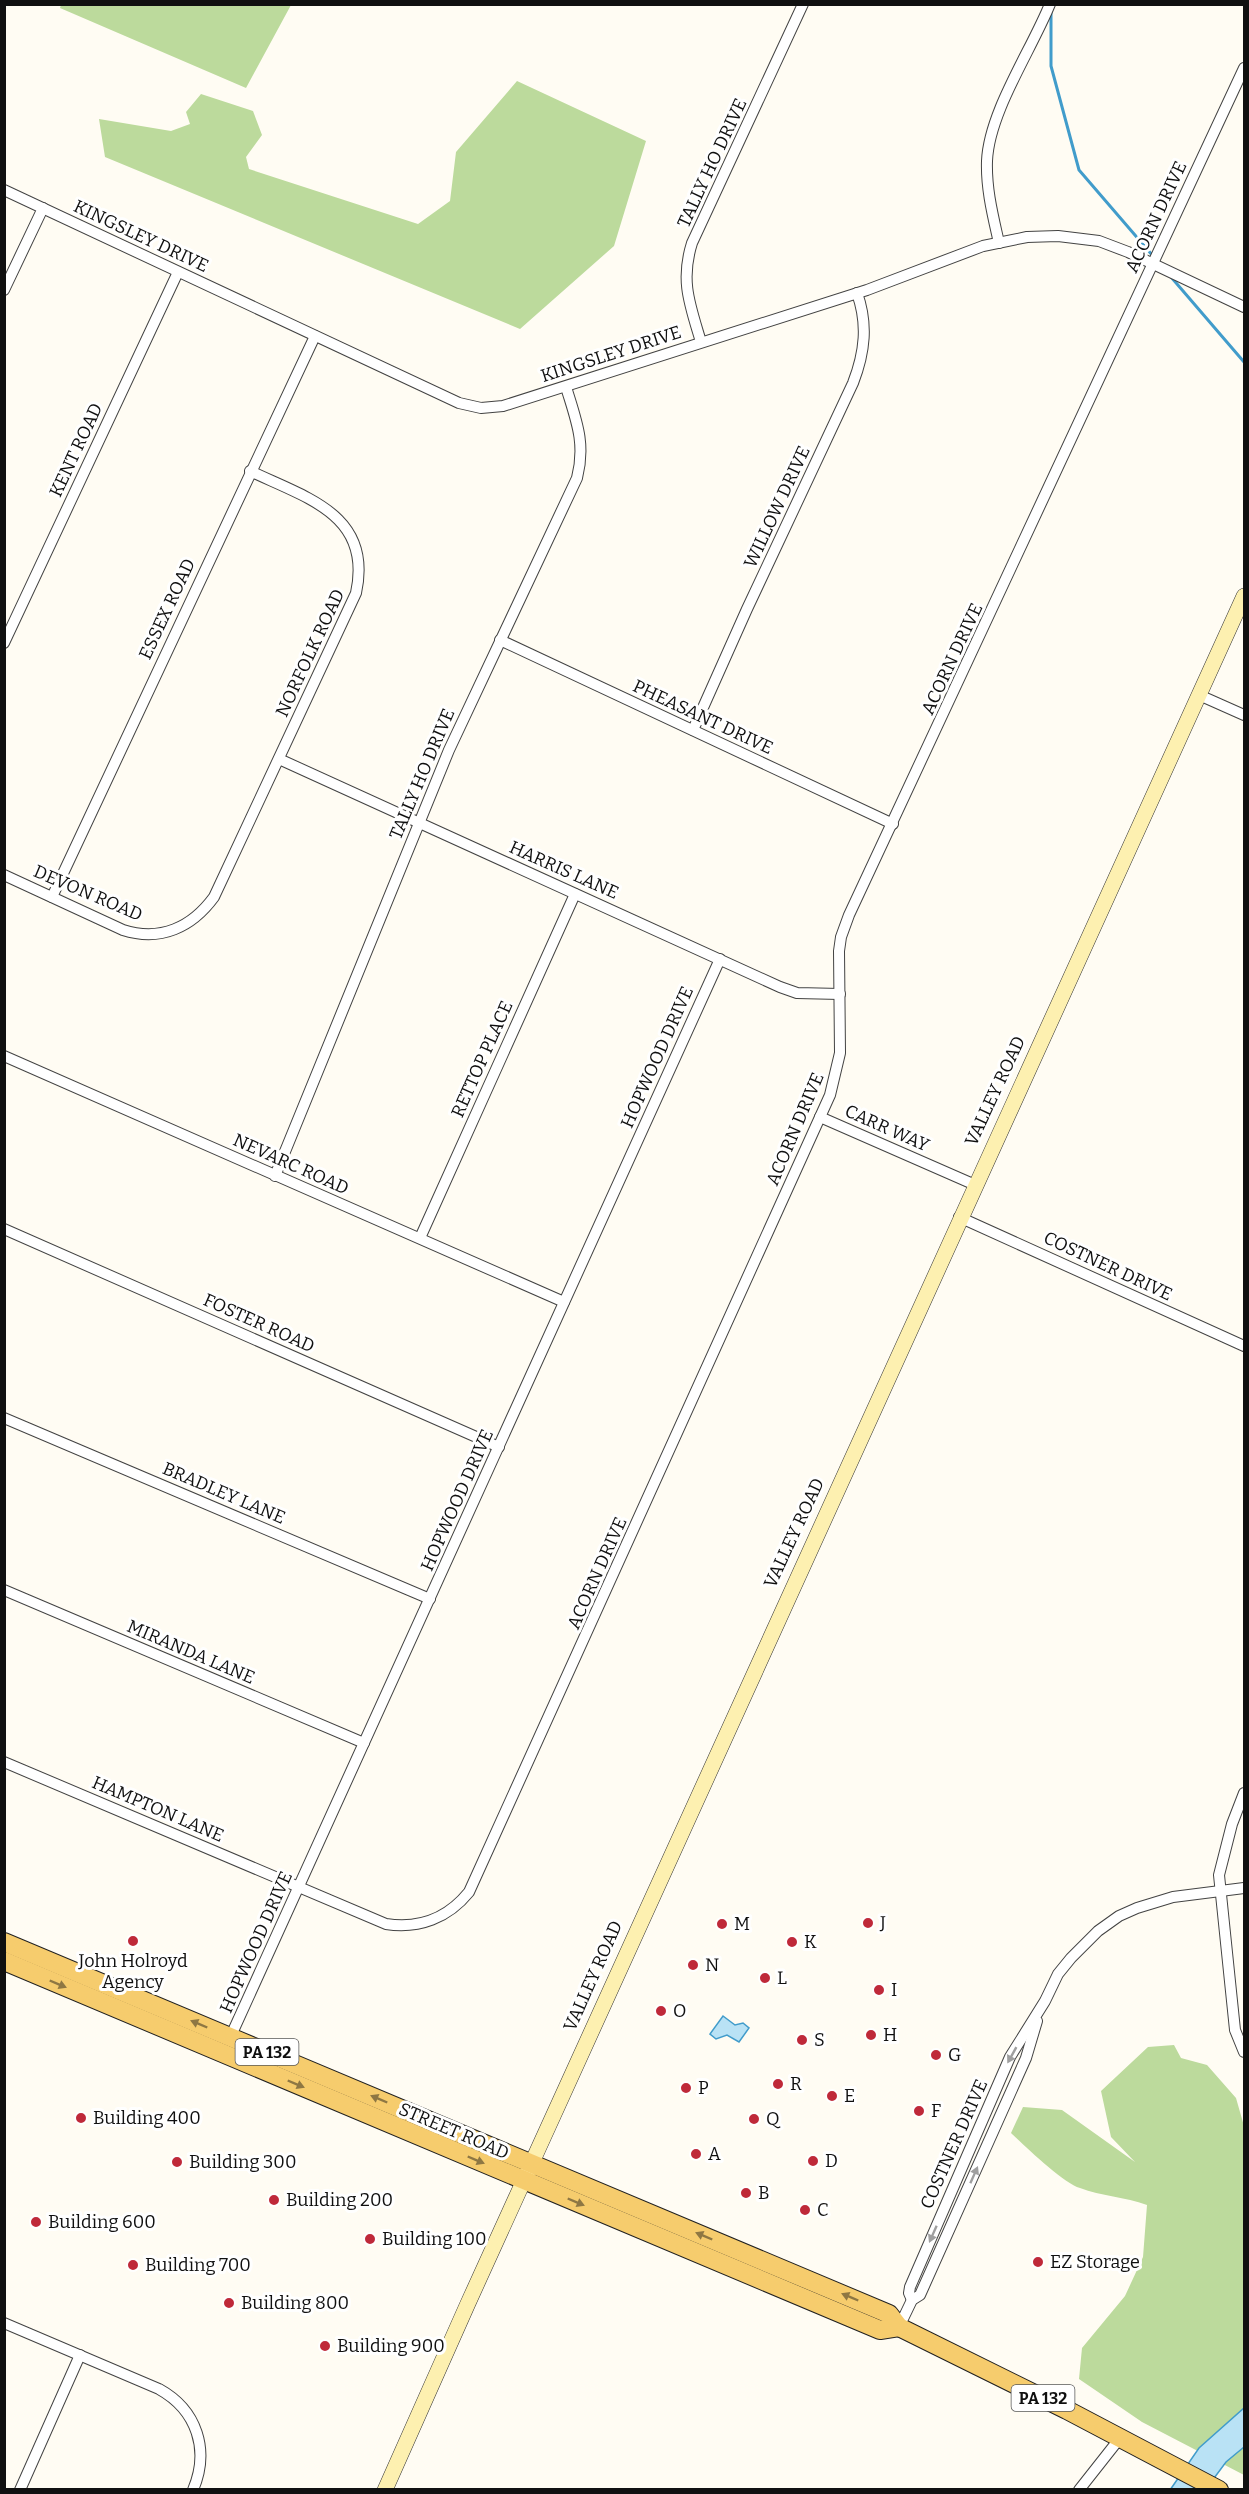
<svg xmlns="http://www.w3.org/2000/svg" width="1249" height="2494" viewBox="0 0 1249 2494" font-family="Bitter,serif">
  <rect width="100%" height="100%" fill="#fffcf3"/>
  <!-- forest -->
  <g fill="#bcda9c">
    <polygon points="61,5 61,4 291,5 246,88 60,8"/>
    <polygon points="517,81 646,141 614,246 520,329 105,157 99,119 171,131 190,124 186,112 201,94 253,111 262,135 246,157 249,169 418,224 450,201 456,152"/>
    <path d="M 1174,2045 L 1181,2058 L 1207,2065 L 1236,2098 L 1244,2126 L 1244,2475 L 1142,2422 L 1079,2379 L 1082,2348 L 1125,2296 L 1143,2257 L 1147,2205 C 1125,2197 1101,2196 1080,2188 C 1063,2183 1025,2146 1011,2133 L 1023,2107 L 1062,2110 L 1135,2162 L 1111,2137 L 1101,2091 L 1148,2047 Z"/>
  </g>
  <!-- water -->
  <g fill="#b9e2f5" stroke="#419ccb" stroke-width="1.5">
    <polygon points="723,2016 735,2025 743,2023 749,2028 739,2042 727,2035 716,2039 710,2034"/>
    <polygon points="1244,2408 1244,2447 1226,2462 1206,2489 1170,2490 1199,2448"/>
  </g>
  <g fill="none" stroke-linecap="round" stroke-linejoin="round">
    <!-- stream -->
    <g stroke="#419ccb" stroke-width="3">
      <polyline points="1051,12 1051,66 1079,170 1153,256"/>
      <polyline points="1171,277 1244,362"/>
    </g>
    <!-- street casing -->
    <g stroke="#434343" stroke-width="12">
      <g id="street">
        <polyline points="4,190 459,403 481,408 503,406 867,290 983,246 1027,237 1058,236 1099,241 1128,252 1244,307"/>
        <path d="M 999,243 C 993,216 986,189 987,161 C 989,112 1031,51 1050,4"/>
        <polyline points="4,290 43,208"/>
        <path d="M 701,342 C 690,305 680,281 692,243 L 803,4"/>
        <polyline points="500,640 893,824"/>
        <polyline points="4,643 178,272"/>
        <polyline points="1199,695 1244,715"/>
        <path d="M 693,730 L 747,609 L 853,383 C 865,352 868,324 857,293"/>
        <polyline points="279,759 780,987 797,993 840,994"/>
        <path d="M 4,875 L 123,930 C 161,942 192,927 214,897 L 356,593 C 373,515 307,498 250,471"/>
        <polyline points="52,897 315,336"/>
        <polyline points="4,1056 564,1302"/>
        <polyline points="820,1117 973,1184"/>
        <path d="M 275,1176 L 449,750 L 577,478 C 586,443 576,420 566,387"/>
        <polyline points="959,1217 1244,1346"/>
        <polyline points="4,1229 499,1447"/>
        <polyline points="420,1238 575,894"/>
        <polyline points="4,1418 430,1599"/>
        <polyline points="4,1590 364,1743"/>
        <path d="M 4,1762 L 386,1924 C 419,1929 448,1918 469,1892 L 830,1095 L 840,1053 L 839,951 L 841,937 L 849,915 L 1244,68"/>
        <polyline points="1244,1793 1232,1824 1219,1875 1235,2030 1244,2052"/>
        <polyline points="229,2040 720,959"/>
        <polyline points="912,2300 909,2293 910,2287 1010,2057 1045,2001 1058,1974 1071,1958 1098,1931 1119,1916 1137,1908 1173,1897 1244,1888"/>
        <path d="M 4,2323 L 159,2389 C 197,2410 210,2450 193,2490"/>
        <polyline points="899,2327 912,2300 920,2295 1026,2058 1037,2021"/>
        <polyline points="20,2490 80,2355"/>
        <polyline points="1079,2490 1120,2438"/>
      </g>
    </g>
    <!-- secondary casing -->
    <g stroke="#323232" stroke-width="16">
      <path id="secondary" d="M 385,2490 C 666,1856 954,1225 1244,596"/>
    </g>
    <!-- primary casing -->
    <g stroke="#212121" stroke-width="20">
      <g id="primary">
        <polyline points="4,1942 889,2314 899,2327 1067,2410 1219,2490"/>
        <polyline points="4,1961 880,2330 899,2327"/>
      </g>
    </g>
    <!-- street -->
    <use href="#street" stroke="#fff" stroke-width="10"/>
    <!-- secondary -->
    <use href="#secondary" stroke="#fdf0b0" stroke-width="15"/>
    <!-- primary -->
    <use href="#primary" stroke="#f6cc6d" stroke-width="18"/>
  </g>
  <!-- one-way arrows -->
  <defs><path id="oneway-solid" d="M-6-.8H1V-3.2L6.5 0L1 3.2V.8H-6Z" transform="scale(1.5)"/></defs>
  <g fill="#8e7743">
    <use href="#oneway-solid" transform="translate(58 1984) rotate(23)"/>
    <use href="#oneway-solid" transform="translate(199 2024) rotate(-157)"/>
    <use href="#oneway-solid" transform="translate(296 2084) rotate(23)"/>
    <use href="#oneway-solid" transform="translate(379 2099) rotate(-157)"/>
    <use href="#oneway-solid" transform="translate(476 2160) rotate(23)"/>
    <use href="#oneway-solid" transform="translate(576 2202) rotate(23)"/>
    <use href="#oneway-solid" transform="translate(704 2236) rotate(-157)"/>
    <use href="#oneway-solid" transform="translate(850 2297) rotate(-157)"/>
  </g>
  <g fill="#9f9f9f">
    <use href="#oneway-solid" transform="translate(1012 2055) rotate(119)"/>
    <use href="#oneway-solid" transform="translate(974 2175) rotate(-66)"/>
    <use href="#oneway-solid" transform="translate(933 2234) rotate(114)"/>
  </g>
  <!-- markers -->
  <g fill="#bf2939" stroke="#fff" stroke-width="2">
    <circle cx="868" cy="1923" r="6"/>
    <circle cx="722" cy="1924" r="6"/>
    <circle cx="133" cy="1941" r="6"/>
    <circle cx="792" cy="1942" r="6"/>
    <circle cx="693" cy="1965" r="6"/>
    <circle cx="765" cy="1978" r="6"/>
    <circle cx="879" cy="1990" r="6"/>
    <circle cx="661" cy="2011" r="6"/>
    <circle cx="871" cy="2035" r="6"/>
    <circle cx="802" cy="2040" r="6"/>
    <circle cx="936" cy="2055" r="6"/>
    <circle cx="778" cy="2084" r="6"/>
    <circle cx="686" cy="2088" r="6"/>
    <circle cx="832" cy="2096" r="6"/>
    <circle cx="919" cy="2111" r="6"/>
    <circle cx="81" cy="2118" r="6"/>
    <circle cx="754" cy="2119" r="6"/>
    <circle cx="696" cy="2154" r="6"/>
    <circle cx="813" cy="2161" r="6"/>
    <circle cx="177" cy="2162" r="6"/>
    <circle cx="746" cy="2193" r="6"/>
    <circle cx="274" cy="2200" r="6"/>
    <circle cx="805" cy="2210" r="6"/>
    <circle cx="36" cy="2222" r="6"/>
    <circle cx="370" cy="2239" r="6"/>
    <circle cx="1038" cy="2262" r="6"/>
    <circle cx="133" cy="2265" r="6"/>
    <circle cx="229" cy="2303" r="6"/>
    <circle cx="325" cy="2346" r="6"/>
  </g>
  <g text-anchor="middle" stroke-width="6" stroke-linejoin="round" paint-order="stroke">
    <!-- shield labels -->
    <g fill="#fff" stroke="#585858" stroke-width="1.5">
      <rect x="235.5" y="2039" width="63" height="26" rx="4.5"/>
      <rect x="1011.5" y="2385" width="63" height="26" rx="4.5"/>
    </g>
    <g font-size="16" font-weight="bold" fill="#101010">
      <text x="267" y="2058">PA 132</text>
      <text x="1043" y="2404">PA 132</text>
    </g>
    <!-- street labels -->
    <g font-size="18" fill="#101010" stroke="#fff">
      <text transform="translate(712 163) rotate(-65)" y="6">TALLY HO DRIVE</text>
      <text transform="translate(1156 217) rotate(-65)" y="6">ACORN DRIVE</text>
      <text transform="translate(141 236) rotate(25)" y="6">KINGSLEY DRIVE</text>
      <text transform="translate(611 354) rotate(-18)" y="6">KINGSLEY DRIVE</text>
      <text transform="translate(76 450) rotate(-65)" y="6">KENT ROAD</text>
      <text transform="translate(777 507) rotate(-65)" y="6">WILLOW DRIVE</text>
      <text transform="translate(167 609) rotate(-65)" y="6">ESSEX ROAD</text>
      <text transform="translate(310 653) rotate(-65)" y="6">NORFOLK ROAD</text>
      <text transform="translate(952 659) rotate(-65)" y="6">ACORN DRIVE</text>
      <text transform="translate(703 717) rotate(25)" y="6">PHEASANT DRIVE</text>
      <text transform="translate(422 774) rotate(-67)" y="6">TALLY HO DRIVE</text>
      <text transform="translate(564 870) rotate(24)" y="6">HARRIS LANE</text>
      <text transform="translate(88 893) rotate(23)" y="6">DEVON ROAD</text>
      <text transform="translate(657 1057) rotate(-66)" y="6">HOPWOOD DRIVE</text>
      <text transform="translate(482 1059) rotate(-66)" y="6">RETTOP PLACE</text>
      <text transform="translate(995 1091) rotate(-65)" y="6">VALLEY ROAD</text>
      <text transform="translate(887 1128) rotate(24)" y="6">CARR WAY</text>
      <text transform="translate(795 1129) rotate(-67)" y="6">ACORN DRIVE</text>
      <text transform="translate(291 1164) rotate(24)" y="6">NEVARC ROAD</text>
      <text transform="translate(1108 1266) rotate(25)" y="6">COSTNER DRIVE</text>
      <text transform="translate(259 1323) rotate(24)" y="6">FOSTER ROAD</text>
      <text transform="translate(224 1493) rotate(23)" y="6">BRADLEY LANE</text>
      <text transform="translate(457 1500) rotate(-66)" y="6">HOPWOOD DRIVE</text>
      <text transform="translate(794 1533) rotate(-65)" y="6">VALLEY ROAD</text>
      <text transform="translate(597 1573) rotate(-66)" y="6">ACORN DRIVE</text>
      <text transform="translate(191 1652) rotate(23)" y="6">MIRANDA LANE</text>
      <text transform="translate(158 1809) rotate(23)" y="6">HAMPTON LANE</text>
      <text transform="translate(256 1942) rotate(-66)" y="6">HOPWOOD DRIVE</text>
      <text transform="translate(593 1976) rotate(-66)" y="6">VALLEY ROAD</text>
      <text transform="translate(454 2131) rotate(23)" y="6">STREET ROAD</text>
      <text transform="translate(954 2144) rotate(-66)" y="6">COSTNER DRIVE</text>
    </g>
    <!-- poi labels -->
    <g font-size="18" fill="#101010" stroke="#fff" text-anchor="start">
      <text x="880" y="1929">J</text>
      <text x="734" y="1930">M</text>
      <text x="804" y="1948">K</text>
      <text x="133" y="1967" text-anchor="middle">John Holroyd<tspan x="133" dy="21">Agency</tspan></text>
      <text x="705" y="1971">N</text>
      <text x="777" y="1984">L</text>
      <text x="891" y="1996">I</text>
      <text x="673" y="2017">O</text>
      <text x="883" y="2041">H</text>
      <text x="814" y="2046">S</text>
      <text x="948" y="2061">G</text>
      <text x="790" y="2090">R</text>
      <text x="698" y="2094">P</text>
      <text x="844" y="2102">E</text>
      <text x="931" y="2117">F</text>
      <text x="93" y="2124">Building 400</text>
      <text x="766" y="2125">Q</text>
      <text x="708" y="2160">A</text>
      <text x="825" y="2167">D</text>
      <text x="189" y="2168">Building 300</text>
      <text x="758" y="2199">B</text>
      <text x="286" y="2206">Building 200</text>
      <text x="817" y="2216">C</text>
      <text x="48" y="2228">Building 600</text>
      <text x="382" y="2245">Building 100</text>
      <text x="1050" y="2268">EZ Storage</text>
      <text x="145" y="2271">Building 700</text>
      <text x="241" y="2309">Building 800</text>
      <text x="337" y="2352">Building 900</text>
    </g>
  </g>
  <!-- border -->
  <rect width="1249" height="2494" fill="none" stroke="#101010" stroke-width="12"/>
</svg>
